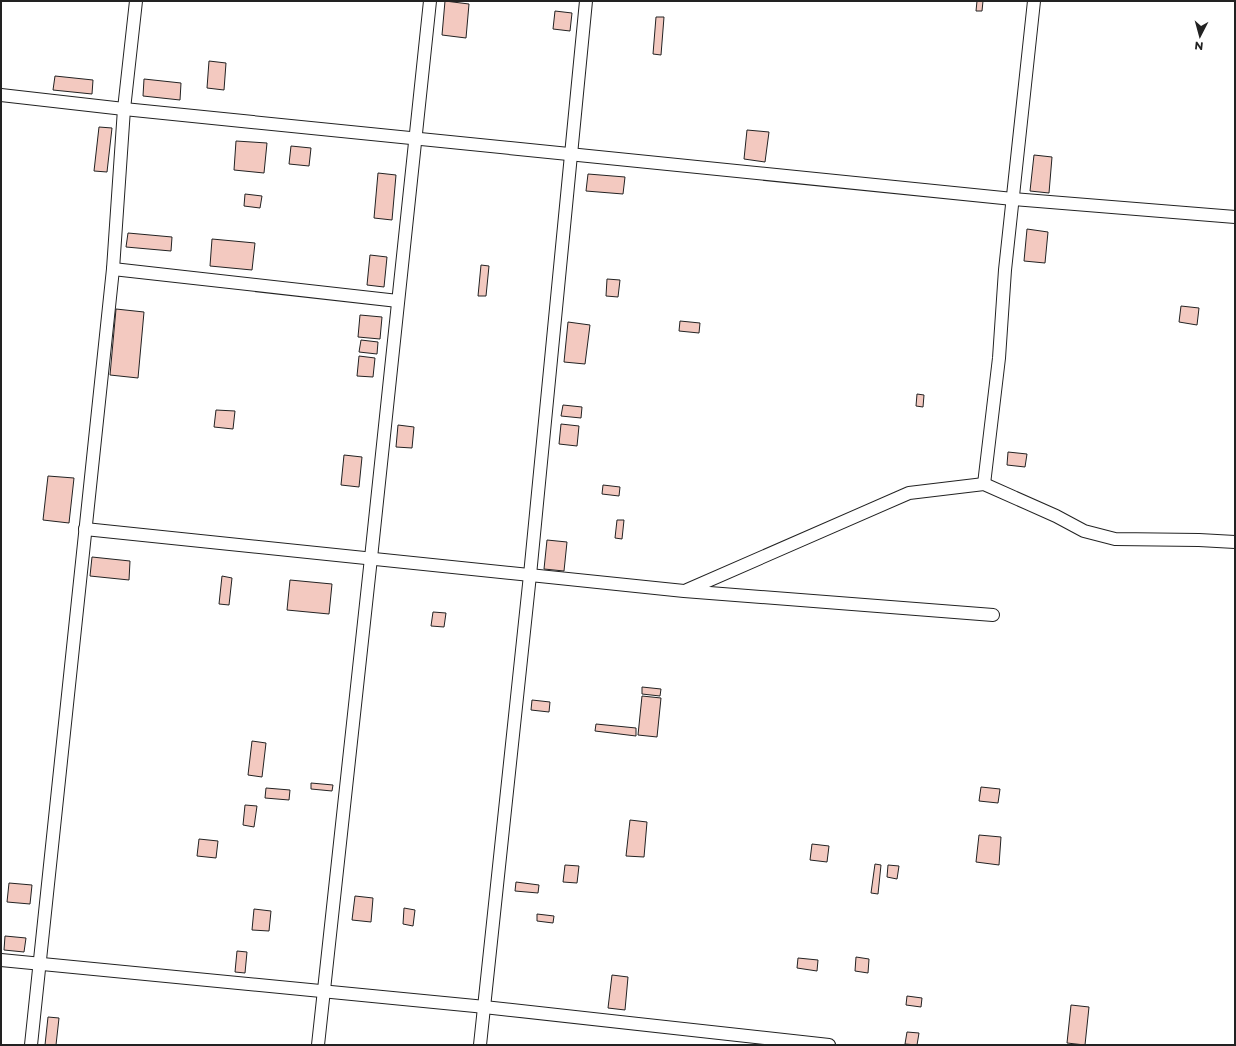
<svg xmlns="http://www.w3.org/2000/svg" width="1236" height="1046" viewBox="0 0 1236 1046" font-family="Montserrat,sans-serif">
  <rect width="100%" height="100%" fill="#fff"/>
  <!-- building -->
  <g fill="#f3c9c0" stroke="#222">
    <polygon points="445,1 469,4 466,38 442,35"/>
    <polygon points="977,1 983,1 982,11 976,11"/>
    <polygon points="555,11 572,13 570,31 553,29"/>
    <polygon points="656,17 664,17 661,55 653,54"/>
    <polygon points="209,61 226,63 224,90 207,88"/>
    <polygon points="55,76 93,80 92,94 53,90"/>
    <polygon points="144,79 181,83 180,100 143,96"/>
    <polygon points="99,127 112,128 107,172 94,171"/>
    <polygon points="747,130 769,132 765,162 744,159"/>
    <polygon points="236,141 267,143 264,173 234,170"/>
    <polygon points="291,146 311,148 309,166 289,164"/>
    <polygon points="1034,155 1052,157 1049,193 1030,191"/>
    <polygon points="378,173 396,175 392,220 374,218"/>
    <polygon points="588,174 625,177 623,194 586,191"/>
    <polygon points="245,194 262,196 260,208 244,206"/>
    <polygon points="1027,229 1048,232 1045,263 1024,261"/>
    <polygon points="128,233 172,237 171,251 126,247"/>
    <polygon points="212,239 255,243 252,270 210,266"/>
    <polygon points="370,255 387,257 384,287 367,285"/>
    <polygon points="481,265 489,266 486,296 478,296"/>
    <polygon points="607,279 620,280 618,297 606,296"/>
    <polygon points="1181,306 1199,308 1197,325 1179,322"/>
    <polygon points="116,309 144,312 138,378 110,375"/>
    <polygon points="360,315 382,317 380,339 358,337"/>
    <polygon points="680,321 700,323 699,333 679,331"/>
    <polygon points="568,322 590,325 585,364 564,362"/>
    <polygon points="361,340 378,342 377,354 359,352"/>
    <polygon points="359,356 375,358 373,377 357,376"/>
    <polygon points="917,394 924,395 923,407 916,406"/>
    <polygon points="563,405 582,407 581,418 561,416"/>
    <polygon points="216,410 235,411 233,429 214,427"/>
    <polygon points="561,424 579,426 577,446 559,444"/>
    <polygon points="398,425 414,427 412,448 396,447"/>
    <polygon points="1008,452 1027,454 1025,467 1007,465"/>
    <polygon points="344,455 362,457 359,487 341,485"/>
    <polygon points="48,476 74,478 69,523 43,520"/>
    <polygon points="603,485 620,487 619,496 602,494"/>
    <polygon points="617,520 624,520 622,539 615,538"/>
    <polygon points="547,540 567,542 564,571 544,569"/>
    <polygon points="92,557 130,561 129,580 90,576"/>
    <polygon points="222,576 232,578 229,605 219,604"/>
    <polygon points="290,580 332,584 329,614 287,610"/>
    <polygon points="433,612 446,613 444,627 431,626"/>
    <polygon points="642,687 661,689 660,696 642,694"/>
    <polygon points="642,696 661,698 657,737 638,735"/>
    <polygon points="532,700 550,702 549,712 531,710"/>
    <polygon points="596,724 636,728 636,736 595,731"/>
    <polygon points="252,741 266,743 262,777 248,775"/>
    <polygon points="311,783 333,785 332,791 311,789"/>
    <polygon points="981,787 1000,789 998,803 979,801"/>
    <polygon points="266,788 290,790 289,800 265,798"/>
    <polygon points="245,805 257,806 254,827 243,825"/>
    <polygon points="630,820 647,822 644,857 626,856"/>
    <polygon points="979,835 1001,837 999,865 976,862"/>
    <polygon points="199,839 218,841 216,858 197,856"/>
    <polygon points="812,844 829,846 827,862 810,860"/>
    <polygon points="875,864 881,865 878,894 871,893"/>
    <polygon points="565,865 579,866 577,883 563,882"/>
    <polygon points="888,865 899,866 897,879 887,877"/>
    <polygon points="516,882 539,885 538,893 515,891"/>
    <polygon points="9,883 32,885 30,904 7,902"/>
    <polygon points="355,896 373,898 371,922 352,920"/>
    <polygon points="404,908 415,910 413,926 403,924"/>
    <polygon points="254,909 271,911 269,931 252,930"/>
    <polygon points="537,914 554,916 553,923 537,921"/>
    <polygon points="5,936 26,938 24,952 4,950"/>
    <polygon points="237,951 247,952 245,973 235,972"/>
    <polygon points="856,957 869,959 868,973 855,971"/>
    <polygon points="798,958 818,960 817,971 797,968"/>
    <polygon points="612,975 628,977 625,1010 608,1008"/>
    <polygon points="907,996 922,998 921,1007 906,1005"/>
    <polygon points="1071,1005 1089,1007 1085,1045 1067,1043"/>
    <polygon points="48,1017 59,1018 56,1045 45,1045"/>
    <polygon points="907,1032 919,1033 917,1045 905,1044"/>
  </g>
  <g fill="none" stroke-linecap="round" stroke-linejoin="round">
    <!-- minor casing -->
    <g stroke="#222" stroke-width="14">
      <g id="minor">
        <polyline points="1,95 124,109 1013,199 1235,217"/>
        <polyline points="113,269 398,301"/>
        <polyline points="984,484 999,358 1005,270 1034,1"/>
        <polyline points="85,529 684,591 993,615"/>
        <polyline points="687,590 909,493 984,484 1056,516 1084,531 1115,539 1199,540 1235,542"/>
        <polyline points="1,960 475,1006 829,1045"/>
        <polyline points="31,1045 113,269 124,109 136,1"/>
        <polyline points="318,1045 371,558 430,1"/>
        <polyline points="480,1045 530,575 586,1"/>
      </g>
    </g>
    <!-- minor -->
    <use href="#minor" stroke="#fff" stroke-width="12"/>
  </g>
  <!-- border -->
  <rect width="1236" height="1046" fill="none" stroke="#222222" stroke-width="4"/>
  <!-- north arrow -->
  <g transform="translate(1200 36) rotate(186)" stroke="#ffffff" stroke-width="3" paint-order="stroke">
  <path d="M0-3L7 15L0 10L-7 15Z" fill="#222222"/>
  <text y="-6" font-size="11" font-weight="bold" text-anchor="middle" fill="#222222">N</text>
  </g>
</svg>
